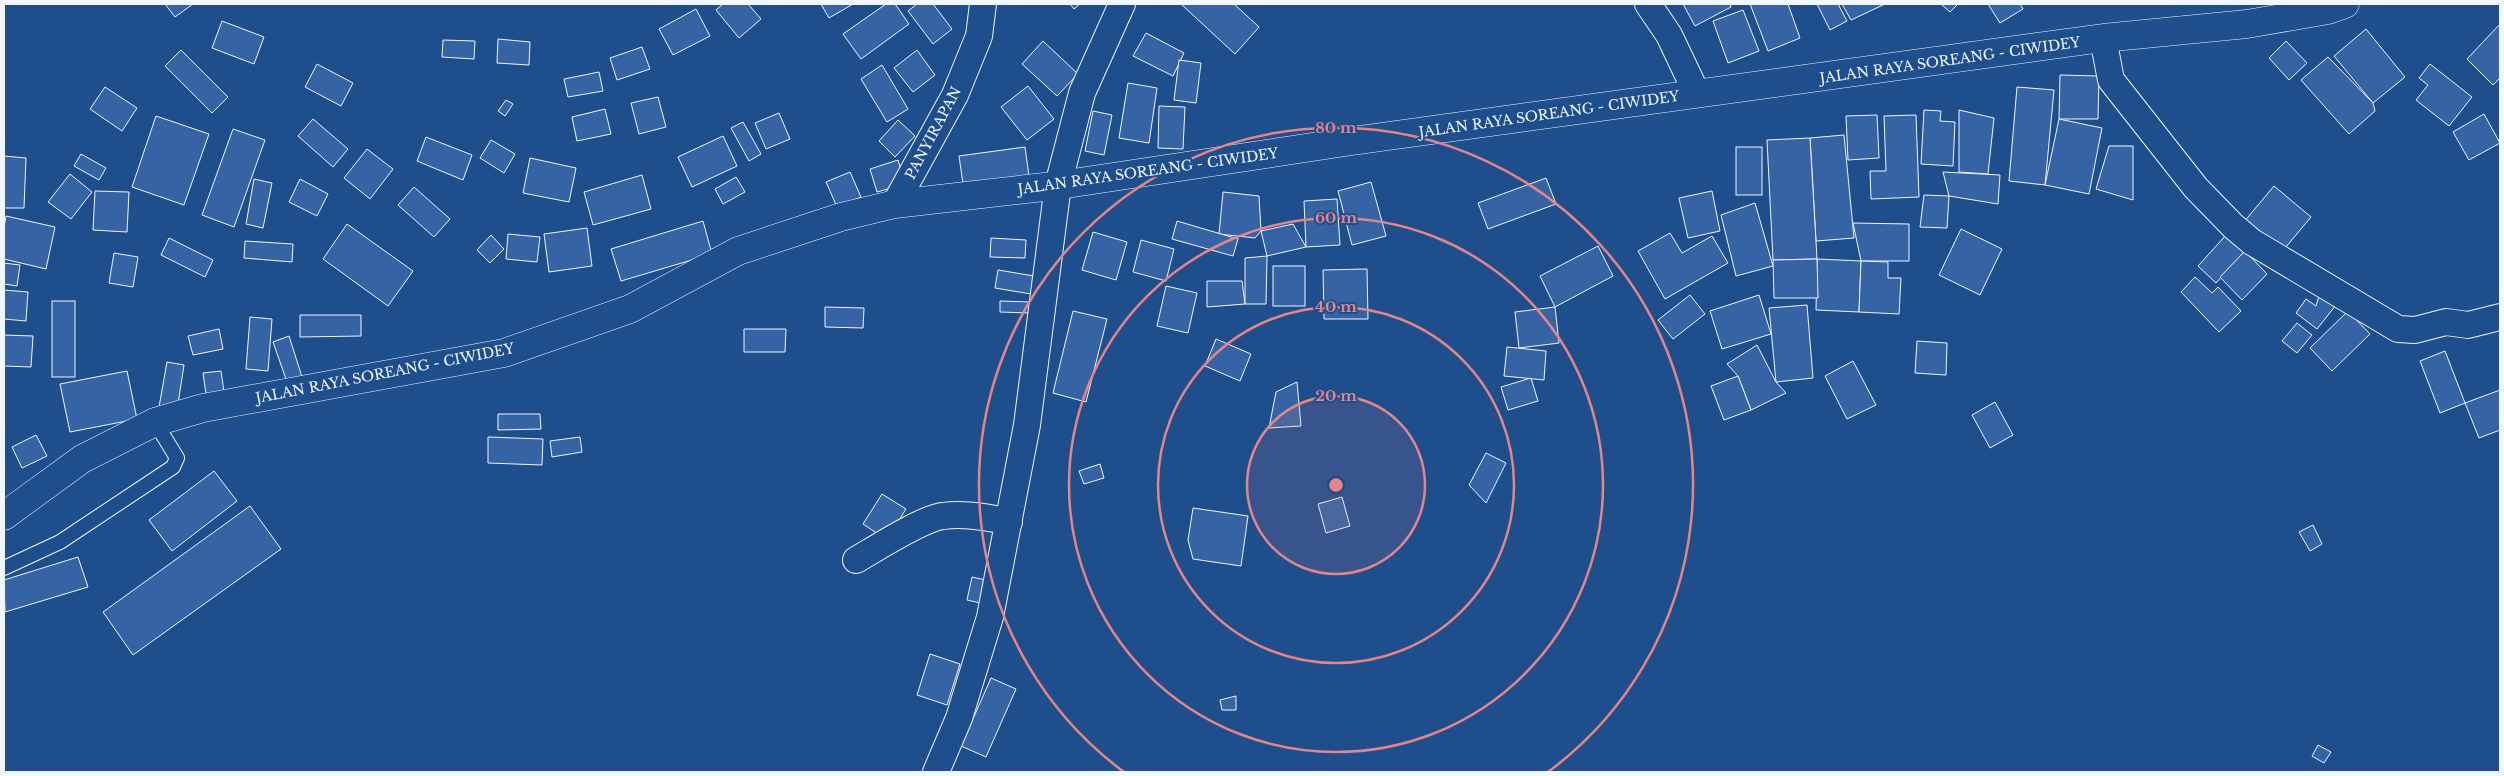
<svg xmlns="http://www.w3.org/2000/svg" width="2504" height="776" viewBox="0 0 2504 776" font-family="'Libre Baskerville',serif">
  <rect width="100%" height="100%" fill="#1f4e8c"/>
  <!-- building -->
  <g fill="#3563a3" stroke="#f2f6ff">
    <polygon points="165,4 193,4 175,17"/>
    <polygon points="723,4 748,4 761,19 739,38 716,10"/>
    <polygon points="821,4 853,4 829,18"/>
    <polygon points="886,4 895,4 909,24 861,59 843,34"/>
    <polygon points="917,4 933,4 952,29 933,44 908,11"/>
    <polygon points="1070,4 1080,4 1074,9"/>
    <polygon points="1181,4 1234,4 1259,27 1235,54"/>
    <polygon points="1683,4 1730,4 1731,7 1695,26"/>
    <polygon points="1750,4 1788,4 1800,38 1768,51"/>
    <polygon points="1817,4 1838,4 1847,21 1830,30"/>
    <polygon points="1842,4 1885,4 1851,20"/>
    <polygon points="1941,4 1958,4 1950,12"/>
    <polygon points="1988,4 2020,4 2023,9 2000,23"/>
    <polygon points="696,9 710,36 673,55 659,29"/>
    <polygon points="1743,10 1759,51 1728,63 1713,21"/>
    <polygon points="222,21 264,37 254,64 212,48"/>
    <polygon points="2500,24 2500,78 2493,85 2467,59"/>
    <polygon points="2366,29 2405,77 2373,103 2334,56"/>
    <polygon points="1146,33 1184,53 1173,76 1133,56"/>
    <polygon points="498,39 530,42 529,65 497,63"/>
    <polygon points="443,40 475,41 474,59 442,57"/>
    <polygon points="1043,41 1078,74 1057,96 1022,64"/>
    <polygon points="2286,41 2307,63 2289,80 2269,58"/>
    <polygon points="642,47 650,69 617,80 610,58"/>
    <polygon points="181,50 228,97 212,113 165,66"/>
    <polygon points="917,50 935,75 913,92 894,68"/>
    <polygon points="2328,57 2373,103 2375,111 2349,134 2301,80"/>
    <polygon points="1179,60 1201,63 1196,103 1174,100"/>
    <polygon points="317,64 353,83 341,106 305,87"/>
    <polygon points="2430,64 2472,97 2449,126 2416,100 2428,85 2419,78"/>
    <polygon points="882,65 908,109 887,122 861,79"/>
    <polygon points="599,72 603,91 568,97 564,79"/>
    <polygon points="2060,75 2099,76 2098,119 2059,119"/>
    <polygon points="1128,83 1157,88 1149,143 1119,138"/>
    <polygon points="1028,86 1054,119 1027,140 1001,107"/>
    <polygon points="105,87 137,108 122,131 90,109"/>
    <polygon points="2017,87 2054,90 2045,185 2009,181"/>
    <polygon points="658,97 666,127 639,134 631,103"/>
    <polygon points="506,100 513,104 505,116 498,111"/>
    <polygon points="1159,106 1185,107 1183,149 1158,148"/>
    <polygon points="605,109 611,134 577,141 572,117"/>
    <polygon points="1924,110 1941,111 1940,121 1955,122 1953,166 1921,164"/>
    <polygon points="1959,110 1994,118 1988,174 1959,172"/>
    <polygon points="1093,111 1112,115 1104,155 1085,151"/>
    <polygon points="779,113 790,139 766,149 755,123"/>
    <polygon points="2484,114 2500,143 2469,160 2453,132"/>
    <polygon points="1877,115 1879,158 1848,160 1846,116"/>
    <polygon points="1916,115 1919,197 1871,199 1870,171 1886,171 1884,116"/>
    <polygon points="156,116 209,134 184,205 132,187"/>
    <polygon points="313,119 348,149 333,167 298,136"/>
    <polygon points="2059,119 2102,128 2089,194 2045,185"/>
    <polygon points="898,120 915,136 895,157 879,141"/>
    <polygon points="743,122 761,154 749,161 731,128"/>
    <polygon points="233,129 265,140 234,227 202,215"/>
    <polygon points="1844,135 1854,238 1816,241 1810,138"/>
    <polygon points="723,136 737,166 692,187 678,157"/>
    <polygon points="426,137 472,155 463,180 417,161"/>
    <polygon points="1810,138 1817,259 1773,260 1767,140"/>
    <polygon points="491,140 515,154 504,173 480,158"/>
    <polygon points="2109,146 2133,146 2133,200 2096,189"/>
    <polygon points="1025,147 1029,176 963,184 959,156"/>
    <rect x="1736" y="147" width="26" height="48"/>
    <polygon points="367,149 393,169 370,199 344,178"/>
    <polygon points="81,154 106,168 99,180 74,166"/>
    <polygon points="4,156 26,158 24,208 4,208"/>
    <polygon points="530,158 576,168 569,202 523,193"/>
    <polygon points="898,160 905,184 877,192 870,169"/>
    <polygon points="850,172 861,197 837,207 826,182"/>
    <polygon points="1943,172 2000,175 1998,204 1949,196"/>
    <polygon points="70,174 92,192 71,219 48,202"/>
    <polygon points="642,175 651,209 593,225 584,192"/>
    <polygon points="736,177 745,192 723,204 715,189"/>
    <polygon points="1546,178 1556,204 1488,229 1478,203"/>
    <polygon points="254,179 272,183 263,228 246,224"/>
    <polygon points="300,179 328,194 317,216 289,202"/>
    <polygon points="1371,182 1386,236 1352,245 1338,191"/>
    <polygon points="2274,186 2311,217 2280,254 2243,223"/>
    <polygon points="414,187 450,219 434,237 398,205"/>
    <polygon points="95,191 129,192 127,232 93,230"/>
    <polygon points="1712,191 1720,231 1688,238 1679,198"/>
    <polygon points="1223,192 1259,196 1261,231 1255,238 1219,234"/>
    <polygon points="1924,195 1949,196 1947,228 1920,227"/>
    <polygon points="1337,199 1340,245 1306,247 1304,201"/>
    <polygon points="1755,203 1773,266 1736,276 1721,215"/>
    <polygon points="6,216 55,227 46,269 4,259 4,227"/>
    <polygon points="703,221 712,254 621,281 611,249"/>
    <polygon points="1177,221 1238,239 1233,256 1172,239"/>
    <polygon points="1853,223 1909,224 1909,261 1861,261"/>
    <polygon points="347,224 413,271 388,306 323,259"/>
    <polygon points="1293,224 1306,247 1267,256 1261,231"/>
    <polygon points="587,228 592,266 549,272 544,234"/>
    <polygon points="1961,229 2002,249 1980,295 1939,275"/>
    <polygon points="1093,232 1127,242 1116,280 1082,270"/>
    <polygon points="1670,233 1682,253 1712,236 1728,263 1665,299 1638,251"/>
    <polygon points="508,234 540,237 537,262 506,259"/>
    <polygon points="2227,234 2245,251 2216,283 2198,266"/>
    <polygon points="491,235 504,249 490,263 477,250"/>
    <polygon points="169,238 213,260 205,277 161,255"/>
    <polygon points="991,238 1026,240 1025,258 990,257"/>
    <polygon points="1141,240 1174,249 1166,281 1133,272"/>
    <polygon points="245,241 293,244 292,262 244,258"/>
    <polygon points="1598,246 1613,276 1555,307 1540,276"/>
    <polygon points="2245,251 2267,274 2242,300 2220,277"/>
    <polygon points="114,253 138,257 133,287 109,283"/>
    <polygon points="1267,256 1266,304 1245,304 1245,258"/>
    <polygon points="1817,259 1861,261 1859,312 1816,310"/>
    <polygon points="1817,259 1818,298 1774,298 1773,260"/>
    <polygon points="1861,261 1888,262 1888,278 1901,278 1899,314 1859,312"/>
    <polygon points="4,263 20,265 17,286 4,284"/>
    <rect x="1273" y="266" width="32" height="40"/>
    <polygon points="1367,269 1368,319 1324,319 1323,270"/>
    <polygon points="998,270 1034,276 1031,294 995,288"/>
    <polygon points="2195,277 2212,293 2218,287 2241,311 2219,332 2181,292"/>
    <polygon points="1207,281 1242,281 1245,304 1207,307"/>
    <polygon points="1166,286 1197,293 1188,333 1157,326"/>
    <polygon points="4,290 28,292 26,321 4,319"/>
    <polygon points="2320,292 2336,305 2317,329 2296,313 2306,299 2316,306"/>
    <polygon points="1690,295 1705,314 1673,339 1658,320"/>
    <polygon points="1759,295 1771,334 1722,349 1710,311"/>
    <rect x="52" y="301" width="23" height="76"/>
    <polygon points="1000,301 1030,302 1029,313 1000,312"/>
    <polygon points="1807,305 1813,378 1776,382 1769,308"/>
    <polygon points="825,307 864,308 863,328 825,327"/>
    <polygon points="1555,307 1559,343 1519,348 1515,312"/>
    <polygon points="1073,311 1107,319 1086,402 1053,393"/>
    <polygon points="2348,311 2370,334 2332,371 2310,348"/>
    <polygon points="300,315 361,315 361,336 300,337"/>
    <polygon points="250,317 272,319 268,371 246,369"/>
    <polygon points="2297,323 2312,335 2297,353 2282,341"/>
    <polygon points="219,329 223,349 193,355 188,336"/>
    <polygon points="744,329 786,329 785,352 744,352"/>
    <polygon points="4,335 33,336 31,367 4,366"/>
    <polygon points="289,336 302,377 287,382 273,342"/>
    <polygon points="1216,339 1251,354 1240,381 1205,366"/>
    <polygon points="1917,341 1947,343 1946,375 1915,373"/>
    <polygon points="1757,345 1776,382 1786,393 1751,410 1738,376 1727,364"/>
    <polygon points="1507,347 1546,351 1544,380 1504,376"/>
    <polygon points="2445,351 2465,403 2440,413 2420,361"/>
    <polygon points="1853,361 1876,405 1847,419 1825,376"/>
    <polygon points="167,362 184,365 177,410 159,407"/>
    <polygon points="127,371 137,419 70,432 60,384"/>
    <polygon points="221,371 225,399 207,401 203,373"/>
    <polygon points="1738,376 1751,410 1724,420 1711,386"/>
    <polygon points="1531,378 1538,401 1508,410 1501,387"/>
    <polygon points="1297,382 1301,426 1269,428 1276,392"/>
    <polygon points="2500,390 2500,430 2479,438 2465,403"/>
    <polygon points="1995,402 2013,435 1990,448 1972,415"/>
    <polygon points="498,414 540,414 541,429 498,430"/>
    <polygon points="36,435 47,456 22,468 12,447"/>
    <polygon points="488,437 543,439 542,465 488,463"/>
    <polygon points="580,437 582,452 552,457 550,441"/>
    <polygon points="1486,453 1506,463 1486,503 1469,485"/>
    <polygon points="1100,464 1104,478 1084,484 1079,471"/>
    <polygon points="214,471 237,501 172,551 149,520"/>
    <polygon points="882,494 906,509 887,540 863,524"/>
    <polygon points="1342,497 1350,526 1326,533 1318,504"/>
    <polygon points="250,506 281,549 133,655 103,612"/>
    <polygon points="1193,508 1248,516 1241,566 1193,559 1188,540"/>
    <polygon points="2313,525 2322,544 2310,551 2299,532"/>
    <polygon points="78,557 88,587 5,612 4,580"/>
    <polygon points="972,577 990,581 985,604 967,600"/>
    <polygon points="930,654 960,664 947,705 917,695"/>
    <polygon points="991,678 1016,689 986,757 961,746"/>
    <polygon points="1236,696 1236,710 1222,710 1220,700"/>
    <polygon points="2318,745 2331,752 2324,763 2312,756"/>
  </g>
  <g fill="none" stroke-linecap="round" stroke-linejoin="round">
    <!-- lane casing -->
    <g stroke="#f2f6ff" stroke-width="16">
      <polyline id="lane" points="4,568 60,542 173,467 177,458 155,422"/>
    </g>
    <!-- street casing -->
    <g stroke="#f2f6ff" stroke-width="28">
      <g id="street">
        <polyline points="1648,4 1669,35 1697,94"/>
        <polyline points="2103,38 2111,80 2196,188 2233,226 2252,242 2398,329 2415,330 2446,322 2468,325 2500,317"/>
        <polyline points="895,204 955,95 979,36 983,4"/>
        <path d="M 856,560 C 875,549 923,518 943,516 C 965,513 988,517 1009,522"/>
        <polyline points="936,772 959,718 990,617 1027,425 1058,185 1082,93 1122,4"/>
      </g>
    </g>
    <!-- highway casing -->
    <g stroke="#f2f6ff" stroke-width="29">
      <polyline id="highway" points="4,516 82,459 155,422 203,408 504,353 630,309 738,251 841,217 895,204 1053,186 1352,141 2103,38 2247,24 2328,10 2345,4"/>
    </g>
    <!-- lane -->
    <use href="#lane" stroke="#1f4e8c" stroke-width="14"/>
    <!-- street -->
    <use href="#street" stroke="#1f4e8c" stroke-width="26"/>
    <!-- highway -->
    <use href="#highway" stroke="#1f4e8c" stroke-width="28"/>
  </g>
  <!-- distance rings -->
  <circle cx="1336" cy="485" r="89" fill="#e38589" fill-opacity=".12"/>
  <g fill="none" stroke="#e38589" stroke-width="2.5">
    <circle cx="1336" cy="485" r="89"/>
    <circle cx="1336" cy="485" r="178"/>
    <circle cx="1336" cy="485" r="267"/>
    <path d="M1124 772A357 357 0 1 1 1548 772"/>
  </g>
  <g text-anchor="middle" stroke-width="4" stroke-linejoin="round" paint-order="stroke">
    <!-- street labels -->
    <g font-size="14" fill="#f2f6ff" stroke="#1f4e8c">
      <text transform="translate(1950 60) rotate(-8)" y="5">JALAN RAYA SOREANG - CIWIDEY</text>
      <text transform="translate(1549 114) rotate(-8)" y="5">JALAN RAYA SOREANG - CIWIDEY</text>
      <text transform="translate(933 133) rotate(-62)" y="5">PANYIRAPAN</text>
      <text transform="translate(1148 171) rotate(-8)" y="5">JALAN RAYA SOREANG - CIWIDEY</text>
      <text transform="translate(385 373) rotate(-11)" y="5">JALAN RAYA SOREANG - CIWIDEY</text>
    </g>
  </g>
  <circle cx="1336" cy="485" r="8" fill="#e38589" stroke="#1f4e8c" stroke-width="2.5"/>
  <g font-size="15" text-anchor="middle" font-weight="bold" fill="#e38589" stroke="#1f4e8c" stroke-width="4" stroke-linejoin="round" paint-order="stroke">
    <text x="1336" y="133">80 m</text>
    <text x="1336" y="223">60 m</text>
    <text x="1336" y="312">40 m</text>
    <text x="1336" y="401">20 m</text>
  </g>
  <!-- border -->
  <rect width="2504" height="776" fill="none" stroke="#f2f6ff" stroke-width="10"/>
</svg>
